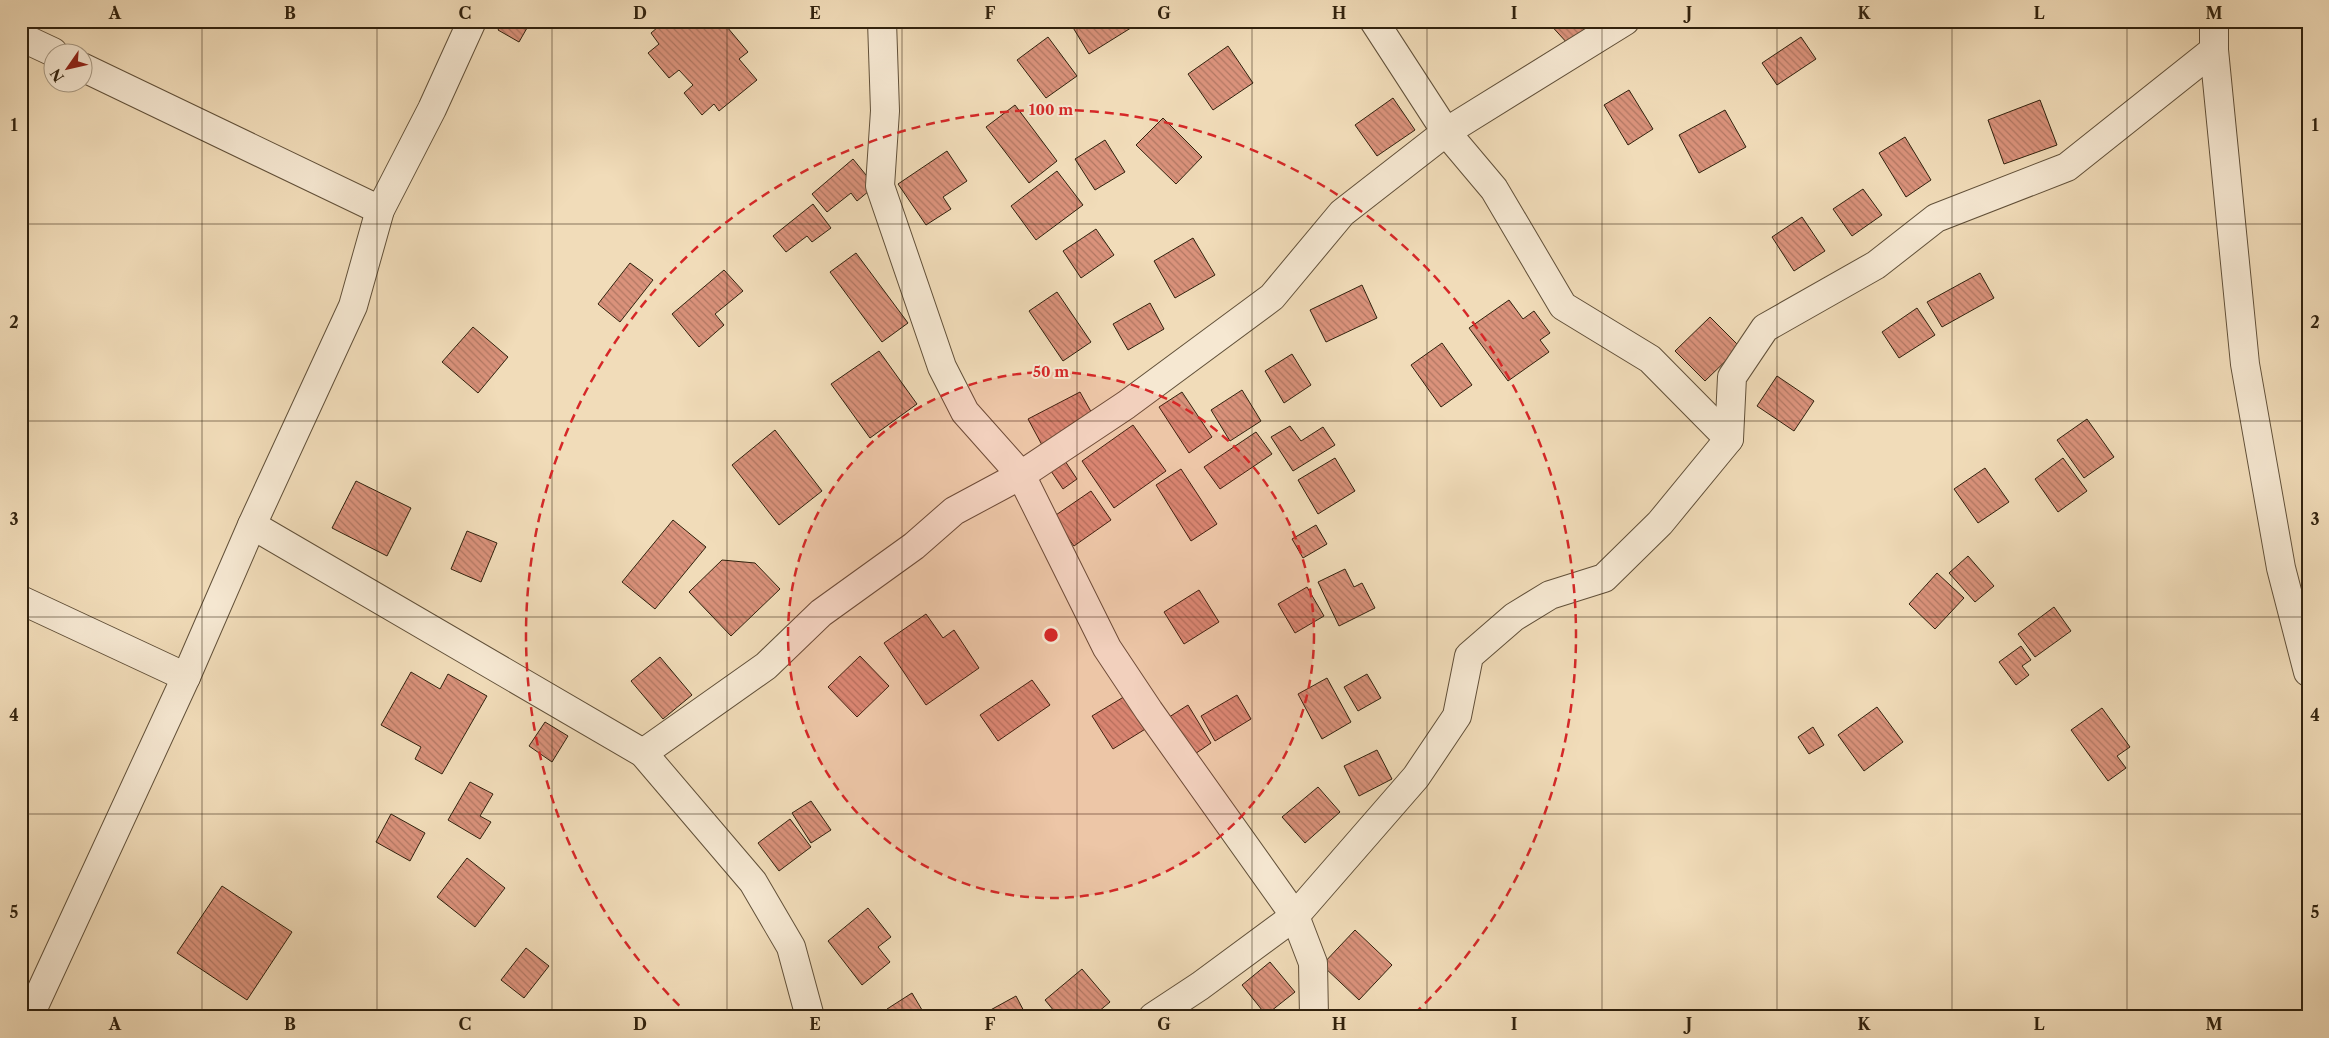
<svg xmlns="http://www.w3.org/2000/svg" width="2329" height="1038" viewBox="0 0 2329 1038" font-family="'Libre Caslon Text',serif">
  <defs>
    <pattern id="building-back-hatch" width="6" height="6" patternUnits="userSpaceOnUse" patternTransform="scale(1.25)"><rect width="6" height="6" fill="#da927b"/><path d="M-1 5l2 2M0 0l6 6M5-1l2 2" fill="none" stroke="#b17763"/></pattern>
  </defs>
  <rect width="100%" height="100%" fill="#f1dcb9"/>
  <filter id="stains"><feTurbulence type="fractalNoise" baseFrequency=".004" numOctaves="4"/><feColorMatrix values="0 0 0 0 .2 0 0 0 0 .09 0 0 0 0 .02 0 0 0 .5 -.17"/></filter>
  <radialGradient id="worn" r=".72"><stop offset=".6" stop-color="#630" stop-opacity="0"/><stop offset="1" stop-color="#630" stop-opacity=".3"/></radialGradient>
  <!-- building -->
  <g fill="url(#building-back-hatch)" stroke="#31220e">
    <polygon points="503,21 531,21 519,42 498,30"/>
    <polygon points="665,21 722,21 748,52 739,59 757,80 719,111 714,104 702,115 684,93 693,85 679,70 669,78 648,53 659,44 651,33"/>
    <polygon points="1069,21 1131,21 1134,26 1089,54"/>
    <polygon points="1547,21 1594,21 1569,45"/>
    <polygon points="1048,37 1077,76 1046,98 1017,60"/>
    <polygon points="1801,37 1816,59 1777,85 1762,63"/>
    <polygon points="1228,46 1253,83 1213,110 1188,74"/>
    <polygon points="1629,90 1653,129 1628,145 1604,105"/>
    <polygon points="1393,98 1415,130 1377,156 1355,125"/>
    <polygon points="2040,100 2057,145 2004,164 1988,120"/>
    <polygon points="1015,105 1057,161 1029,183 986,127"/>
    <polygon points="1725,110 1746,147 1699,173 1679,135"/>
    <polygon points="1163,118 1202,157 1176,184 1136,145"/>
    <polygon points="1905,137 1931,180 1906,197 1879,153"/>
    <polygon points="1105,140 1125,172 1095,190 1075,159"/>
    <polygon points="947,151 967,181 943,197 951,209 926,225 898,184"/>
    <polygon points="853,159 875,186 857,201 851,193 827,212 812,194"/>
    <polygon points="1057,171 1083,205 1036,240 1011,206"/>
    <polygon points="1863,189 1882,215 1852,236 1833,209"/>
    <polygon points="813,204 831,228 812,242 807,236 786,252 773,236"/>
    <polygon points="1802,217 1825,251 1794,271 1772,237"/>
    <polygon points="1096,229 1114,255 1081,278 1063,251"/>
    <polygon points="1193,238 1215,275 1175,298 1154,261"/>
    <polygon points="856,253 908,323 882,342 830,272"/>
    <polygon points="630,263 653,280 620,322 598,304"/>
    <polygon points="724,270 743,291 715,314 724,325 699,347 672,314"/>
    <polygon points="1980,273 1994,298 1942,327 1927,302"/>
    <polygon points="1362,285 1377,318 1326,342 1310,310"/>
    <polygon points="1057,292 1091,342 1063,361 1029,311"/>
    <polygon points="1509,300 1523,319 1534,311 1550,333 1540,340 1549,352 1508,381 1469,328"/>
    <polygon points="1150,303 1164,329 1128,350 1113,324"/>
    <polygon points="1917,308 1935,335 1899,358 1882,332"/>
    <polygon points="1710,317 1740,347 1705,381 1675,351"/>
    <polygon points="473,327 508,357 478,393 442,362"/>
    <polygon points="1442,343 1472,385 1441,407 1411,365"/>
    <polygon points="879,351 917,404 870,438 831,384"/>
    <polygon points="1292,354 1311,385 1284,403 1265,371"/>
    <polygon points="1777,376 1814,401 1794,431 1757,406"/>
    <polygon points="1242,390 1261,421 1230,441 1211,410"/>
    <polygon points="1080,392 1094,417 1042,445 1028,419"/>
    <polygon points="1182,392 1212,437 1189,453 1159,407"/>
    <polygon points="2087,419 2114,457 2084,478 2057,440"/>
    <polygon points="1133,425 1166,471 1114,508 1082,461"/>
    <polygon points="1290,426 1301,441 1323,427 1335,445 1293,471 1271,437"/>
    <polygon points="775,430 822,491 779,525 732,465"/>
    <polygon points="1256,432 1272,454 1220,489 1204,467"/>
    <polygon points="1063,458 1077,479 1063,489 1049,468"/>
    <polygon points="1335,458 1355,491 1318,514 1298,480"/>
    <polygon points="2063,458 2087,491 2058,512 2035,479"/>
    <polygon points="1985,468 2009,502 1978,523 1954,489"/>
    <polygon points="1181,469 1217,524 1191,541 1156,485"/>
    <polygon points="356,481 411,508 387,556 332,528"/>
    <polygon points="1091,491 1111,520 1074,546 1053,517"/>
    <polygon points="673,520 706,547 655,609 622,582"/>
    <polygon points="1316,525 1327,544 1303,558 1292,539"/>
    <polygon points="467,531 497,543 481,582 451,569"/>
    <polygon points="1968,556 1994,586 1975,602 1949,573"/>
    <polygon points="722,560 755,563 780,589 731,636 689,592"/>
    <polygon points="1345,569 1354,587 1362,583 1375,608 1339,626 1318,582"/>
    <polygon points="1937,573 1964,598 1935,629 1909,604"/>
    <polygon points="1307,587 1324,616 1295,633 1278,604"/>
    <polygon points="1199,590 1219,622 1184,644 1164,612"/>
    <polygon points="2054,607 2071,631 2035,657 2018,634"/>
    <polygon points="926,614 943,638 954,630 979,668 926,705 884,643"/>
    <polygon points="2021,646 2031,660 2022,666 2029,675 2016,685 1999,662"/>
    <polygon points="860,656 889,686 857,717 828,687"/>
    <polygon points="660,657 692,695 663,719 631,681"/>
    <polygon points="411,672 440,689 448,674 487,696 442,774 415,759 421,747 381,725"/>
    <polygon points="1367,674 1381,698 1358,711 1344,687"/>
    <polygon points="1327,678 1351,722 1322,739 1298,694"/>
    <polygon points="1032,680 1050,705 998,741 980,715"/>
    <polygon points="1127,695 1147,728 1113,749 1092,716"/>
    <polygon points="1237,695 1251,719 1215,741 1201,716"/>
    <polygon points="1188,705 1211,743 1189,758 1166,719"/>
    <polygon points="1877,707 1903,742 1864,771 1838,735"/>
    <polygon points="2102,708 2130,747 2117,756 2126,768 2108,781 2071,730"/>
    <polygon points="545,722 568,736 552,762 529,746"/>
    <polygon points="1813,727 1824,745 1809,754 1798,737"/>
    <polygon points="1377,750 1392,779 1359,796 1344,766"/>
    <polygon points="470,782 493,794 480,816 491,822 480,839 448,820"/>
    <polygon points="1318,787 1340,812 1305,843 1282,817"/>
    <polygon points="811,801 831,830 811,843 792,813"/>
    <polygon points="391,814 425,833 410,861 376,842"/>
    <polygon points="790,819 811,847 779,871 758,843"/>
    <polygon points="467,858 505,888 475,927 437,897"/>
    <polygon points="222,886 292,932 247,1000 177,953"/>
    <polygon points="868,908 891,937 878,947 890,962 862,985 828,941"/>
    <polygon points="1355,930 1392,965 1359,1000 1322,965"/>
    <polygon points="526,948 549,966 524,998 501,980"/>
    <polygon points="1270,962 1295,992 1266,1015 1242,985"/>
    <polygon points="1082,969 1110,1002 1092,1017 1059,1017 1045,1000"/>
    <polygon points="912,993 925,1015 922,1017 892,1017 887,1009"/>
    <polygon points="1016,996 1027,1017 987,1017 985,1013"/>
  </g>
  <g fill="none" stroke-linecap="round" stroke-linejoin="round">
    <!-- minor casing -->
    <g stroke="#615039" stroke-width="30">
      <g id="minor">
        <polyline points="882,21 885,111 880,186 942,367 965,412 1021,475 1107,648 1149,711 1295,916 1313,963 1314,1017"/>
        <polyline points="1374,21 1446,132 1494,189 1563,306 1650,359 1729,439"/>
        <polyline points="2214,21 2214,50 2245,364 2281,568 2308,672"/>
        <polyline points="21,37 53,52"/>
        <polyline points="82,67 380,210"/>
        <polyline points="252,525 643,753 753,882 791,947 810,1017"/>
        <polyline points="21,600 186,677"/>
        <polyline points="643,753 766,666 821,613 914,546 954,511 1021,475 1126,405 1272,297 1342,213 1446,132 1625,21"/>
        <polyline points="29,1017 186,677 252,525 353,306 380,210 432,109 472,21"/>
        <polyline points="1153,1017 1200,986 1295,916 1416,777 1457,716 1469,656 1514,617 1550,595 1604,578 1660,523 1729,439 1732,377 1765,328 1876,265 1936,218 2067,167 2214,50"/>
      </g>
    </g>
    <!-- minor -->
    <use href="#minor" stroke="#f6e8d2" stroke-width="28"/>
  </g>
  <!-- grid -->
  <path fill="none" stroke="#31220e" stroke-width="1" stroke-opacity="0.55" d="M 202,21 L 202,1017M 377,21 L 377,1017M 552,21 L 552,1017M 727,21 L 727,1017M 902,21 L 902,1017M 1077,21 L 1077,1017M 1252,21 L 1252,1017M 1427,21 L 1427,1017M 1602,21 L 1602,1017M 1777,21 L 1777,1017M 1952,21 L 1952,1017M 2127,21 L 2127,1017M 21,224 L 2308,224M 21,421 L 2308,421M 21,617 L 2308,617M 21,814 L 2308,814"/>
  <!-- distance rings -->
  <circle cx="1051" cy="635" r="263" fill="#d62828" fill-opacity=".12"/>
  <g fill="none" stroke="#d62828" stroke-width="2.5" stroke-dasharray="9 6">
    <circle cx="1051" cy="635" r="263"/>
    <path d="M690 1016A525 525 0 1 1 1412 1016"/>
  </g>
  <circle cx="1051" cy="635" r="8" fill="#d62828" stroke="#f6e8d2" stroke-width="2.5"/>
  <g font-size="15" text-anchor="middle" font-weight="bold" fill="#d62828" stroke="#f6e8d2" stroke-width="4" stroke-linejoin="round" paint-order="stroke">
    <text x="1051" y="115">100 m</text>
    <text x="1051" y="377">50 m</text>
  </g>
  <!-- margin -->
  <rect width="2329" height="1038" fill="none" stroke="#f1dcb9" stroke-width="55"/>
  <!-- north arrow -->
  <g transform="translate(68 68) rotate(236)"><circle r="24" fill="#f6e8d2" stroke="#a79984"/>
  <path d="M0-4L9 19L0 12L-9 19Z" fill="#8f2418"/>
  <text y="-8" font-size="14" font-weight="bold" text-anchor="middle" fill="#31220e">N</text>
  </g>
  <rect x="28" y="28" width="2274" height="982" fill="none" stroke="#31220e" stroke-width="2"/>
  <g font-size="16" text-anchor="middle" font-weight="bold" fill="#31220e">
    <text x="115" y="19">A</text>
    <text x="290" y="19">B</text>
    <text x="465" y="19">C</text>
    <text x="640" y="19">D</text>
    <text x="815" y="19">E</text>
    <text x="990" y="19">F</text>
    <text x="1164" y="19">G</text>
    <text x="1339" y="19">H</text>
    <text x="1514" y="19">I</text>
    <text x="1689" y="19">J</text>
    <text x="1864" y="19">K</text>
    <text x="2039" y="19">L</text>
    <text x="2214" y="19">M</text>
    <text x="14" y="131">1</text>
    <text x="2315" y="131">1</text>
    <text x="14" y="328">2</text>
    <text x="2315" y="328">2</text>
    <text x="14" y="525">3</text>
    <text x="2315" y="525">3</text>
    <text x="14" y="721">4</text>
    <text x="2315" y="721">4</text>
    <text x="14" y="918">5</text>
    <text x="2315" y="918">5</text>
    <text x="115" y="1030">A</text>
    <text x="290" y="1030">B</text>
    <text x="465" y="1030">C</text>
    <text x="640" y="1030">D</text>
    <text x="815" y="1030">E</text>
    <text x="990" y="1030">F</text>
    <text x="1164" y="1030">G</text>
    <text x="1339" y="1030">H</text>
    <text x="1514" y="1030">I</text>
    <text x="1689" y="1030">J</text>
    <text x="1864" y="1030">K</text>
    <text x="2039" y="1030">L</text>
    <text x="2214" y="1030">M</text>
  </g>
  <rect width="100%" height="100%" filter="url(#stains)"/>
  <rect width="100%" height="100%" fill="url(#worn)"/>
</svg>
